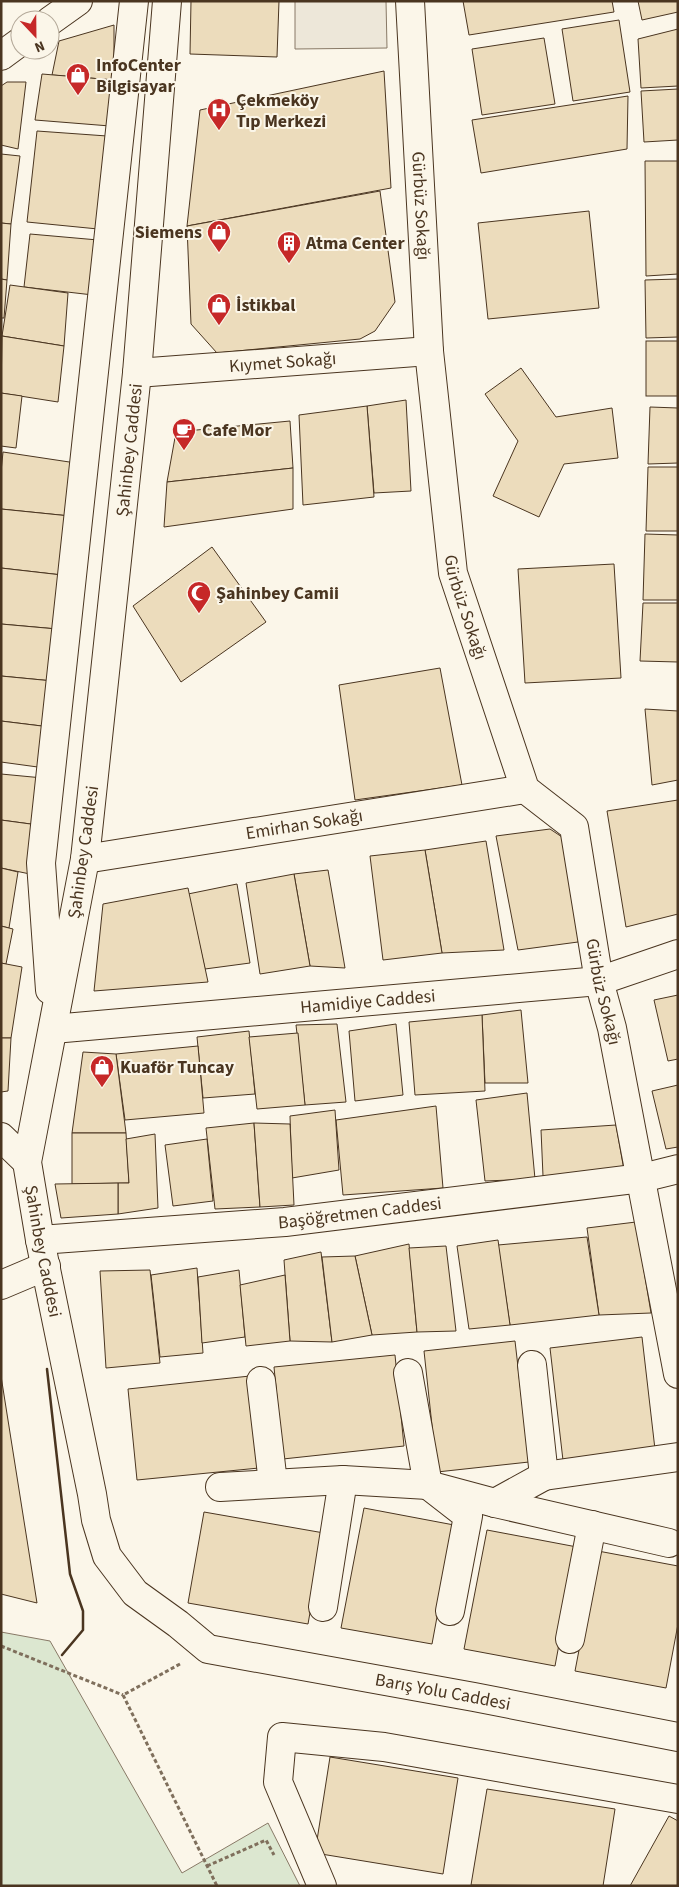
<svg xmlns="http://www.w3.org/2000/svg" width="679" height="1887" viewBox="0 0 679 1887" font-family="'Source Sans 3',sans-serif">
  <rect width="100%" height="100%" fill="#fbf6e9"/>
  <!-- park -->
  <polygon fill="#dce7d0" stroke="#887966" points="1,1632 50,1641 182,1873 268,1823 300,1886 1,1886"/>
  <!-- parking -->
  <polygon fill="#ede7d9" stroke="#887966" points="295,1 386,1 387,48 295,49"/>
  <!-- building -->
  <g fill="#ecdcbc" stroke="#4a3520">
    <polygon points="191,1 279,1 277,57 190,54"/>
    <polygon points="463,1 612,1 614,12 469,35"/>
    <polygon points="638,1 678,1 678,12 642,20"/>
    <polygon points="619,20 630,92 573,101 562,29"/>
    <polygon points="114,25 114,80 52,75 59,41"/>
    <polygon points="678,29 678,86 641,88 638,39"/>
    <polygon points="544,38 555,104 482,115 472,49"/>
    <polygon points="384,71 391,188 187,226 200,110"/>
    <polygon points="42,74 114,80 110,126 35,120"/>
    <polygon points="7,82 26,82 18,149 1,145 1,86"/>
    <polygon points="678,89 678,140 644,142 641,91"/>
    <polygon points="628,96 627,149 481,173 472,120"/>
    <polygon points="37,131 107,136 98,229 27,222"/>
    <polygon points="1,154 20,156 11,224 1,223"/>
    <polygon points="645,161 678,161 678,274 646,276"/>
    <polygon points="380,191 395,302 375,331 360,339 217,353 191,324 187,226"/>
    <polygon points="589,211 599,308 488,319 478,223"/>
    <polygon points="1,223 11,224 7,280 1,279"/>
    <polygon points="30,234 98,240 93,295 24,287"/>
    <polygon points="1,279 7,280 4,318 1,318"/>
    <polygon points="678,279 678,337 646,338 645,280"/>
    <polygon points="10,285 68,293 64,346 2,336"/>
    <polygon points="2,336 64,346 58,402 1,393"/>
    <rect x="646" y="341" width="32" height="55"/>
    <polygon points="521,368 556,417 612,408 618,458 564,464 539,517 493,496 518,441 485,394"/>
    <polygon points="1,393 22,396 16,448 1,446"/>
    <polygon points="406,400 411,491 374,493 367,406"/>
    <polygon points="367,406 374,497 303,505 299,415"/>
    <polygon points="650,407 678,408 678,463 648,464"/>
    <polygon points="290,421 293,468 167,482 176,432"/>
    <polygon points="3,452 76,463 70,516 1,509 1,472"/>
    <polygon points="648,467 678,467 678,531 646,531"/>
    <polygon points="293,468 293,509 164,527 167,482"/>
    <polygon points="1,509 70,516 62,575 1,568"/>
    <polygon points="645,534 678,535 678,600 643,600"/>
    <polygon points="212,547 266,622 181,682 133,606"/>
    <polygon points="614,564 621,678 525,683 518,569"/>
    <polygon points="1,568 62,575 57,629 1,624"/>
    <polygon points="643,603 678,603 678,662 640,661"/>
    <polygon points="1,624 57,629 53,681 1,676"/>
    <polygon points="440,668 462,785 355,800 339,685"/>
    <polygon points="1,676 53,681 50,727 1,721"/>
    <polygon points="645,709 678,711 678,780 652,785"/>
    <polygon points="1,721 50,727 45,768 1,762"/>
    <polygon points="1,774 43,778 38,825 1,820"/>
    <polygon points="678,800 678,914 626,927 607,811"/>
    <polygon points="1,820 38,825 30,874 1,868"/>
    <polygon points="550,829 565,839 583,930 578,942 518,950 496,836"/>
    <polygon points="486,841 504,950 442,953 425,850"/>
    <polygon points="425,850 442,953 383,960 370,856"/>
    <polygon points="1,868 18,872 9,928 1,926"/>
    <polygon points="328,870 345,968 310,966 294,874"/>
    <polygon points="294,874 310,966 260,974 246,883"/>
    <polygon points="237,884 250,963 205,969 188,894"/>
    <polygon points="188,888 208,982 94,991 103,904"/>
    <polygon points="1,926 13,929 6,964 1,963"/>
    <polygon points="1,963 22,967 11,1038 1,1038"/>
    <polygon points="678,995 678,1059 668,1061 654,1000"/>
    <polygon points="521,1010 528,1083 485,1083 482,1015"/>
    <polygon points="482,1015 485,1091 415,1095 409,1022"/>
    <polygon points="337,1024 346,1102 305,1105 296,1025"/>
    <polygon points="396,1024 403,1095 355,1101 349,1031"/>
    <polygon points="249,1031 255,1094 203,1098 197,1037"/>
    <polygon points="298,1033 305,1105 257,1109 249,1037"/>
    <polygon points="1,1038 11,1038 8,1091 1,1092"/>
    <polygon points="198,1046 204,1113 125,1120 116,1054"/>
    <polygon points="83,1052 116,1054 126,1133 72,1133"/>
    <polygon points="678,1085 678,1147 666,1149 652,1091"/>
    <polygon points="527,1093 535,1179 485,1181 476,1100"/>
    <polygon points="436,1106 443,1188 343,1195 336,1120"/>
    <polygon points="335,1110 339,1170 292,1178 290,1116"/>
    <polygon points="254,1123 260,1207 215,1209 206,1128"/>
    <polygon points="254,1123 290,1124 294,1205 260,1207"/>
    <polygon points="616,1125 624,1170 543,1176 541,1130"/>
    <polygon points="72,1133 126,1133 129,1183 72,1184"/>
    <polygon points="155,1134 158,1208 118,1214 118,1183 129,1183 126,1139"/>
    <polygon points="207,1139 213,1201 173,1206 165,1145"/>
    <polygon points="118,1183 118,1214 61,1218 55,1184"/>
    <polygon points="636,1222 651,1313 599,1315 587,1228"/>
    <polygon points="587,1237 599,1315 510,1325 498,1245"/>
    <polygon points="498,1240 510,1325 469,1329 457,1246"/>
    <polygon points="409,1244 417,1332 372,1335 355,1256"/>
    <polygon points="446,1246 456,1331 417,1332 409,1248"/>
    <polygon points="321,1252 332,1342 290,1341 284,1260"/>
    <polygon points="355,1256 372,1335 332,1342 322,1257"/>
    <polygon points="197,1268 203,1353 160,1357 151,1275"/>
    <polygon points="150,1270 160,1363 106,1368 100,1271"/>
    <polygon points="239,1270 245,1337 202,1343 198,1277"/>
    <polygon points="285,1275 290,1341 246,1346 240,1285"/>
    <polygon points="642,1337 656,1458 564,1469 550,1348"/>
    <polygon points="515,1341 529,1462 437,1472 424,1351"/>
    <polygon points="395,1355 404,1446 283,1459 274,1367"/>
    <polygon points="1,1376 37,1603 1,1594"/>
    <polygon points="250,1376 259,1468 137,1480 128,1389"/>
    <polygon points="364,1508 454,1525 432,1644 341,1628"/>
    <polygon points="204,1512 324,1533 308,1624 188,1603"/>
    <polygon points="487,1530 577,1547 555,1666 464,1649"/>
    <polygon points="598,1551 678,1566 678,1624 666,1688 575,1671"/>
    <polygon points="330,1757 458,1778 443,1874 315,1853"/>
    <polygon points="487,1789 615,1809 603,1886 471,1885"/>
    <polygon points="669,1816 678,1821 678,1886 630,1886"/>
  </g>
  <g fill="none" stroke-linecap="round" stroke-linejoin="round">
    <!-- minor casing -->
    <g stroke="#4a3520" stroke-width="30">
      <g id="minor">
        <path id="s1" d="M 410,1 L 429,351 L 453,573 L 525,789 L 574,827 L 599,981 L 612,1028 L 678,1374"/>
        <polyline points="50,21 78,1"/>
        <polyline points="1,56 20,42"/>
        <path id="s2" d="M 137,373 L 429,351"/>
        <path id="s3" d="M 85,859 L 525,789"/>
        <path id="s4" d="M 53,1029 L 599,981 L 678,954"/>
        <polyline points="1,1137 27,1162"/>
        <path id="s5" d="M 40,1240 L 285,1222 L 642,1178 L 678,1169"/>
        <polyline points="1,1285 46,1266"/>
        <polyline points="408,1373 428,1485 468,1516 450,1611"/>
        <polyline points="261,1381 273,1483"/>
        <polyline points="544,1476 678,1457"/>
        <polyline points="220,1487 343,1480 428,1485 495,1503 669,1543"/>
        <polyline points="495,1503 544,1476 532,1365"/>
        <polyline points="323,1607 343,1480"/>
        <polyline points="570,1639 592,1525"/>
        <polyline points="322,1886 278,1782 282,1737 384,1747 678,1799"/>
      </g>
    </g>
    <!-- major casing -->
    <g stroke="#4a3520" stroke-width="30">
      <g id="major">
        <path id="s6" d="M 167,1 L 137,373 L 85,859 L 27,1162 L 40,1240 L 92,1494 L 96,1520 L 107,1556 L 135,1593 L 178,1624 L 208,1649 L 474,1697 L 678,1737"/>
        <polyline points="50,990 41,863 134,1"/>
      </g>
    </g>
    <!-- path -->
    <g stroke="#7f6f5c" stroke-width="3" stroke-dasharray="4 2.5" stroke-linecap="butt">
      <polyline points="1,1646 123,1695"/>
      <polyline points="180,1664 123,1695 217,1886"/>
      <polyline points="207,1866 266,1840 274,1855"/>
    </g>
    <!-- minor -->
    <use href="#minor" stroke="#fbf6e9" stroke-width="28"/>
    <!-- major -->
    <use href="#major" stroke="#fbf6e9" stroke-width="28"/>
    <!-- wall -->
    <polyline stroke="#4a3520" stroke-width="2.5" points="47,1369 70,1574 83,1611 83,1630 62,1655"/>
  </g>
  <!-- icons -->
  <defs>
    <g id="shop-pin" transform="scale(1.25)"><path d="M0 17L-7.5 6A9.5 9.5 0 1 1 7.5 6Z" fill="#c62828" stroke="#fbf6e9"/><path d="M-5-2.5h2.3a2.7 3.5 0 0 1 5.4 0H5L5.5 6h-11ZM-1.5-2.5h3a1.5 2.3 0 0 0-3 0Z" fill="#fff"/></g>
    <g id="hospital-pin" transform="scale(1.25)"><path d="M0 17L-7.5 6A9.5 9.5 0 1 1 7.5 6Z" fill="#c62828" stroke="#fbf6e9"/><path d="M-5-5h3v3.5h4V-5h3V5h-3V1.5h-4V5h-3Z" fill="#fff"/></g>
    <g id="building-pin" transform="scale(1.25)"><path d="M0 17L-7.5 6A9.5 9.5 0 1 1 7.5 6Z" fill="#c62828" stroke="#fbf6e9"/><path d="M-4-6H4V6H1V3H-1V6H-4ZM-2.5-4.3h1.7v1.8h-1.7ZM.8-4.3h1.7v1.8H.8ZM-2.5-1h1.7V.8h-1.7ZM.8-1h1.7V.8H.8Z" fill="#fff"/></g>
    <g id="cafe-pin" transform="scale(1.25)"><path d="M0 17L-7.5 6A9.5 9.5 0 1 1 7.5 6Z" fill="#c62828" stroke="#fbf6e9"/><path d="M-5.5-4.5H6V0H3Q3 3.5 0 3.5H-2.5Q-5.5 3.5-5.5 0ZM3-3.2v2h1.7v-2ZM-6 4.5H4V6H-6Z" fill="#fff"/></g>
    <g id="mosque-pin" transform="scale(1.25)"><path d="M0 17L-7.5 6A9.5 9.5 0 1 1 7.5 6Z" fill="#c62828" stroke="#fbf6e9"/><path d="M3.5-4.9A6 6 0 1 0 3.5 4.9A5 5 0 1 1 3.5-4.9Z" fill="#fff"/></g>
  </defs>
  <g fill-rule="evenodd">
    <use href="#shop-pin" x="78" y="75"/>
    <use href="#hospital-pin" x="219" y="110"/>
    <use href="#shop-pin" x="219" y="232"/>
    <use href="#building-pin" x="289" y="243"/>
    <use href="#shop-pin" x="219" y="305"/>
    <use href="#cafe-pin" x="184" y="430"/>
    <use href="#mosque-pin" x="199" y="593"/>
    <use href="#shop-pin" x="102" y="1067"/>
  </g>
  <g text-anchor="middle" stroke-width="4" stroke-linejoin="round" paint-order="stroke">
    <!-- poi labels -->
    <g font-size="18" font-weight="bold" fill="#4a3520" stroke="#fbf6e9" text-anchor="start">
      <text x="96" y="71">InfoCenter<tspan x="96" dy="21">Bilgisayar</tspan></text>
      <text x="236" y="106">Çekmeköy<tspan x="236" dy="21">Tıp Merkezi</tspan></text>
      <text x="202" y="238" text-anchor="end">Siemens</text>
      <text x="306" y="249">Atma Center</text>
      <text x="236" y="311">İstikbal</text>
      <text x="202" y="436">Cafe Mor</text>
      <text x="216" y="599">Şahinbey Camii</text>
      <text x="120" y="1073">Kuaför Tuncay</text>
    </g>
    <!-- street labels -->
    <g font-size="18" fill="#4a3520" stroke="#fbf6e9">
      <text dy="6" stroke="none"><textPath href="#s1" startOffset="205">Gürbüz Sokağı</textPath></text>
      <text dy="6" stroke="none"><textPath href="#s2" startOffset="146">Kıymet Sokağı</textPath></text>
      <text transform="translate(129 450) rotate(-84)" y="6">Şahinbey Caddesi</text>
      <text dy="6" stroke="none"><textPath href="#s1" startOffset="610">Gürbüz Sokağı</textPath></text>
      <text dy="6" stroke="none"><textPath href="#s3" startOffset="222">Emirhan Sokağı</textPath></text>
      <text transform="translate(83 852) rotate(-82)" y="6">Şahinbey Caddesi</text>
      <text dy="6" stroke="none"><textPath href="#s1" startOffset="1031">Gürbüz Sokağı</textPath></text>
      <text dy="6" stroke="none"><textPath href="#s4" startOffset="316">Hamidiye Caddesi</textPath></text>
      <text dy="6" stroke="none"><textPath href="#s5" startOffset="321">Başöğretmen Caddesi</textPath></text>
      <text dy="6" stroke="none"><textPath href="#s6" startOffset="1261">Şahinbey Caddesi</textPath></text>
      <text dy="6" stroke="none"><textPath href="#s6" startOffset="1950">Barış Yolu Caddesi</textPath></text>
    </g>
  </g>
  <!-- border -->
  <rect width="679" height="1887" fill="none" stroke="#4a3520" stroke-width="5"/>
  <!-- north arrow -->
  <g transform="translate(35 35) rotate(158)"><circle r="24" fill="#fbf6e9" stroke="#b4a999"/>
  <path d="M0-4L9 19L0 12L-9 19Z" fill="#c62828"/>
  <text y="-8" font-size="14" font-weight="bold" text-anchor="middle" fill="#4a3520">N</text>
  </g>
</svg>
